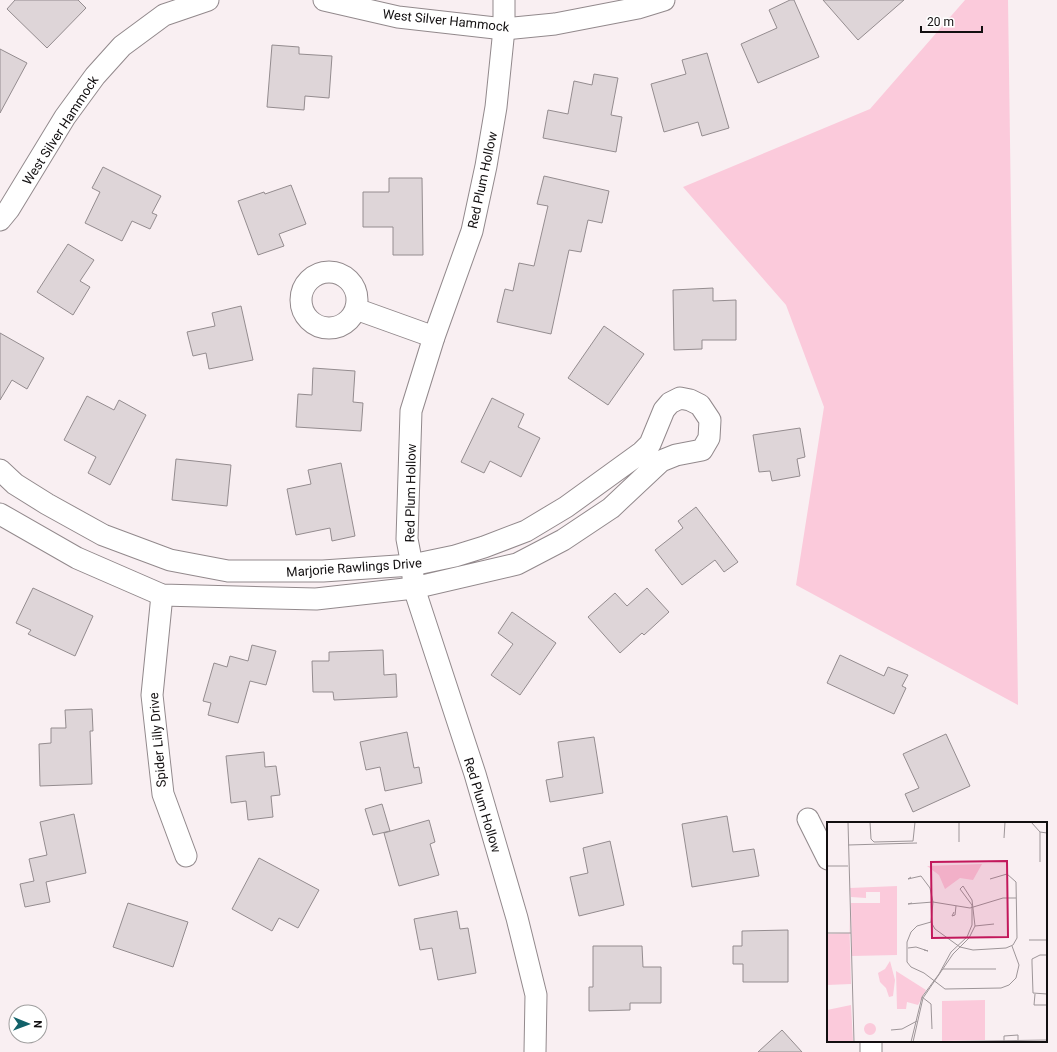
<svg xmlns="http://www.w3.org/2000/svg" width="1057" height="1052" viewBox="0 0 1057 1052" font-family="Roboto,sans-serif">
  <rect width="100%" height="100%" fill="#f9eff2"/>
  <!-- green -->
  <polygon fill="#fbcadb" points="965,0 1008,0 1018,705 796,585 824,407 786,305 683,187 870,109"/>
  <!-- building -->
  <g fill="#ded5d8" stroke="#948c8f">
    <polygon points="15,0 78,0 86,8 47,48 7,9"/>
    <polygon points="790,0 794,0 819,57 758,83 741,44 777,28 769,10"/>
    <polygon points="823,0 904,0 858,40"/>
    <polygon points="272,45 299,47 299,54 332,56 329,98 305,96 304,110 267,107"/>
    <polygon points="0,49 27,63 0,113"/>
    <polygon points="707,53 729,128 702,136 698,122 664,132 651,84 686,74 682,60"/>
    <polygon points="594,74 618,78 611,115 622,117 616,152 543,138 548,110 568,114 574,81 592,85"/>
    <polygon points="103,167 161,196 152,213 157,215 150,229 132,221 122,241 85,223 100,192 92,188"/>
    <polygon points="544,176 609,191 602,223 588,220 581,252 569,250 551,334 497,322 505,289 513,291 519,263 534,266 548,206 537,204"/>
    <polygon points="389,178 422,178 423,255 393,255 393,227 363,227 363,192 389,192"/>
    <polygon points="291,185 306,224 279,234 284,246 258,255 238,201 264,192 265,194"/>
    <polygon points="68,244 94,260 80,281 90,287 73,315 37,292"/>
    <polygon points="713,288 713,301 736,300 736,340 702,340 702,349 674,350 673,290"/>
    <polygon points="241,306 253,360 209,369 206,353 193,356 187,332 215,326 212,313"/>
    <polygon points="604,326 644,354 608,405 568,378"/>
    <polygon points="0,333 44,358 27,389 12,380 0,400"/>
    <polygon points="313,368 355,371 353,402 363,403 361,431 296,427 298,394 312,395"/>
    <polygon points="87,396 114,410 119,400 146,415 110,485 88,473 96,457 64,440"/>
    <polygon points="492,398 524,414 518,427 540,438 521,477 490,461 484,473 461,462"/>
    <polygon points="800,428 805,457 797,459 800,476 772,481 770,471 759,472 753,435"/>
    <polygon points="176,459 231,465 227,506 172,500"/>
    <polygon points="341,463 355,536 332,541 330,528 296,535 287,489 311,484 308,470"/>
    <polygon points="696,507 738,562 724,572 715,560 682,585 655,550 683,528 678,521"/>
    <polygon points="33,588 93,616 75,656 28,634 31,630 16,623"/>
    <polygon points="647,588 669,612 644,635 642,633 620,653 588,617 615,593 627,606"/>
    <polygon points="512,612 556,643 520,695 491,675 513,644 498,633"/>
    <polygon points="252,645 276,651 266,685 250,681 238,723 208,715 211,703 203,701 214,663 227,667 230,656 248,661"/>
    <polygon points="383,650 384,675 396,674 397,697 334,700 333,692 313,692 312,661 329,661 329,652"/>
    <polygon points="840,655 884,676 888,667 908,675 902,686 906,688 894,714 827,683"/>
    <polygon points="92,709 93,731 90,731 92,784 40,786 39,744 51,743 51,728 66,728 65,710"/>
    <polygon points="407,732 414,768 419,767 422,783 385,791 380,767 366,770 360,742"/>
    <polygon points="946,734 970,786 913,812 905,794 919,788 903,754"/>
    <polygon points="594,737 603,793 550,802 546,780 563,777 558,742"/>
    <polygon points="264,752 265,767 276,766 280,795 271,796 273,817 248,820 246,801 231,803 226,756"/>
    <polygon points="382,804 390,831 373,835 365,809"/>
    <polygon points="74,814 86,873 46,882 50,902 25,907 20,884 34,881 29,859 47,855 40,822"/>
    <polygon points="727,816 733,852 754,849 759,876 692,887 682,824"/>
    <polygon points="429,820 435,842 430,844 439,875 399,886 384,833"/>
    <polygon points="610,841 624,905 579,916 570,877 588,873 583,848"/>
    <polygon points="259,858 319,890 298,928 279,918 272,931 232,909"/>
    <polygon points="128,903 188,922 173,967 113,947"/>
    <polygon points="457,911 460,929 468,928 476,973 438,980 432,948 420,950 414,919"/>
    <polygon points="788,930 788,982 743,982 743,964 733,964 733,946 742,946 742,931"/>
    <polygon points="593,946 642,946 643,967 661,967 661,1003 630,1003 630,1010 589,1011 589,987 593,987"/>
    <polygon points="782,1030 802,1052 758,1052"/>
  </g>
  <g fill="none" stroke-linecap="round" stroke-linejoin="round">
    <!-- minor casing -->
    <g stroke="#92898c" stroke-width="23">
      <g id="minor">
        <polyline points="324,0 398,17 504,29 555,24 638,8 664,0"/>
        <polyline points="504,0 504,29 496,107 486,166 472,231 434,337 411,411 407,539 412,565 414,588 475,774 517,918 536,995 535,1052"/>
        <polyline points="0,220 9,209 65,117 95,76 122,46 164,15 208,0"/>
        <circle cx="329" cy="300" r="28"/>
        <polyline points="356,309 434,337"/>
        <polyline points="0,470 15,484 47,504 103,535 170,560 228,571 323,571 412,565 455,556 484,547 526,531 566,507 642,452 650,444 664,410 670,403 680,398 690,400 700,405 710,420 709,438 702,450 676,455 661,461 611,508 563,540 517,564 414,588 316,599 162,595 77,558 0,514"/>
        <polyline points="162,595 152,695 163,794 186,856"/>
        <polyline points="808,819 828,859"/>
        <polyline points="871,1052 871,1041"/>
      </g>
    </g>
    <!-- minor -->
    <use href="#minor" stroke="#fff" stroke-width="21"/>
  </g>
  <g text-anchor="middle" stroke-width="3" stroke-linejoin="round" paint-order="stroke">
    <!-- street labels -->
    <g font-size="13" fill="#120f10" stroke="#fff">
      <text transform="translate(446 20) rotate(6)" y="5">West Silver Hammock</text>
      <text transform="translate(60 130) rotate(-57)" y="5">West Silver Hammock</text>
      <text transform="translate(482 180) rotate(-78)" y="5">Red Plum Hollow</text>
      <text transform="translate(410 493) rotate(-89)" y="5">Red Plum Hollow</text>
      <text transform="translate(354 567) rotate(-4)" y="5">Marjorie Rawlings Drive</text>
      <text transform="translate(157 740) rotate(-95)" y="5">Spider Lilly Drive</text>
      <text transform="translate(483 805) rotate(73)" y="5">Red Plum Hollow</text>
    </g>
  </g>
  <!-- overview -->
  <g transform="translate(827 822)">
    <rect width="220" height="220" fill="#f9eff2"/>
    <path d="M 155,42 L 146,58 L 133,56 L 118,67 L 112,53 L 100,44 ZM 70,64 L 70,133 L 25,134 L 24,81 L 53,81 L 53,70 L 39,70 L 39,76 L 24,75 L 23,66 ZM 22,89 L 24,162 L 0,163 L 0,112 L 23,111 ZM 63,139 L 68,158 L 66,174 L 62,175 L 59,166 L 53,160 L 51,151 L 58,147 ZM 69,149 L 99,168 L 91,183 L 80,180 L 79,187 L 70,187 ZM 158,178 L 158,218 L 115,219 L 115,179 ZM 24,183 L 26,219 L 0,220 L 0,188 ZM37 207a6 6 0 1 1 12 0a6 6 0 1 1-12 0Z" fill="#fbcadb"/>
    <path fill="none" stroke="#9d9598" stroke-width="1" d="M 21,0 L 27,220M 43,0 L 44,17 L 47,20 L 86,19 L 88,0M 204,0 L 213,10 L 220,11M 213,10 L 213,40M 177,16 L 178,0M 132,20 L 132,0M 21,23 L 90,21M 0,44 L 21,44M 84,55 L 81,57 L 94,54 L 103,66 L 106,80 L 104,100 L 108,107 L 133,125 L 146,128 L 179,126 L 186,123 L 190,116 L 189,60 L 180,52 L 163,57M 85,81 L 81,82 L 106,80 L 143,86 L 176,76 L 189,76M 127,90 L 125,94 L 128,93 L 129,84M 104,100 L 90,104 L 84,110 L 80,120 L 80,140 L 84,145 L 97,151 L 118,167 L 174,166 L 182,163 L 189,156 L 192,143 L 185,124M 148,104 L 167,102M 0,111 L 24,111M 202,118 L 220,118M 81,126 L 89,125 L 101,129 L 97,128M 220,133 L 213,133 L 205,137 L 205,141 L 206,171 L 220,172M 116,147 L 169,147M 208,172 L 207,183 L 220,183M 95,175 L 104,182 L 105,207M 64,208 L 75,207 L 90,199M 177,219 L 177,214 L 191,213 L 191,219M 84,220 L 95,175 L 112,152 L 124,130 L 140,115 L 145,103 L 145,83 L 133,67 L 136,64 L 145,78 L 148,104 L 142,116 L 126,132 L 96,176 L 86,220M 97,220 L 220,218"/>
    <path fill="#c2185b" fill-opacity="0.15" stroke="#c2185b" stroke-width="2" d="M 180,39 L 181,115 L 105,116 L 104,40 Z"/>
    <rect width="220" height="220" fill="none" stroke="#120f10" stroke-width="2"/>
  </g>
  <!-- north arrow -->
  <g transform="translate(28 1024) rotate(91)"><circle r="19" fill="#ffffff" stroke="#a09f9f"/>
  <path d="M0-3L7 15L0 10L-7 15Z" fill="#116169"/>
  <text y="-6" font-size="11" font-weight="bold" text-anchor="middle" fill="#120f10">N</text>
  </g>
  <!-- scale -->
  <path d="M921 26v6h61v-6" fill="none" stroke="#120f10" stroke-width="2"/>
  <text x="927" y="26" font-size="12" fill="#120f10" stroke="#ffffff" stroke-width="3" paint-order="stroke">20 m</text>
</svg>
